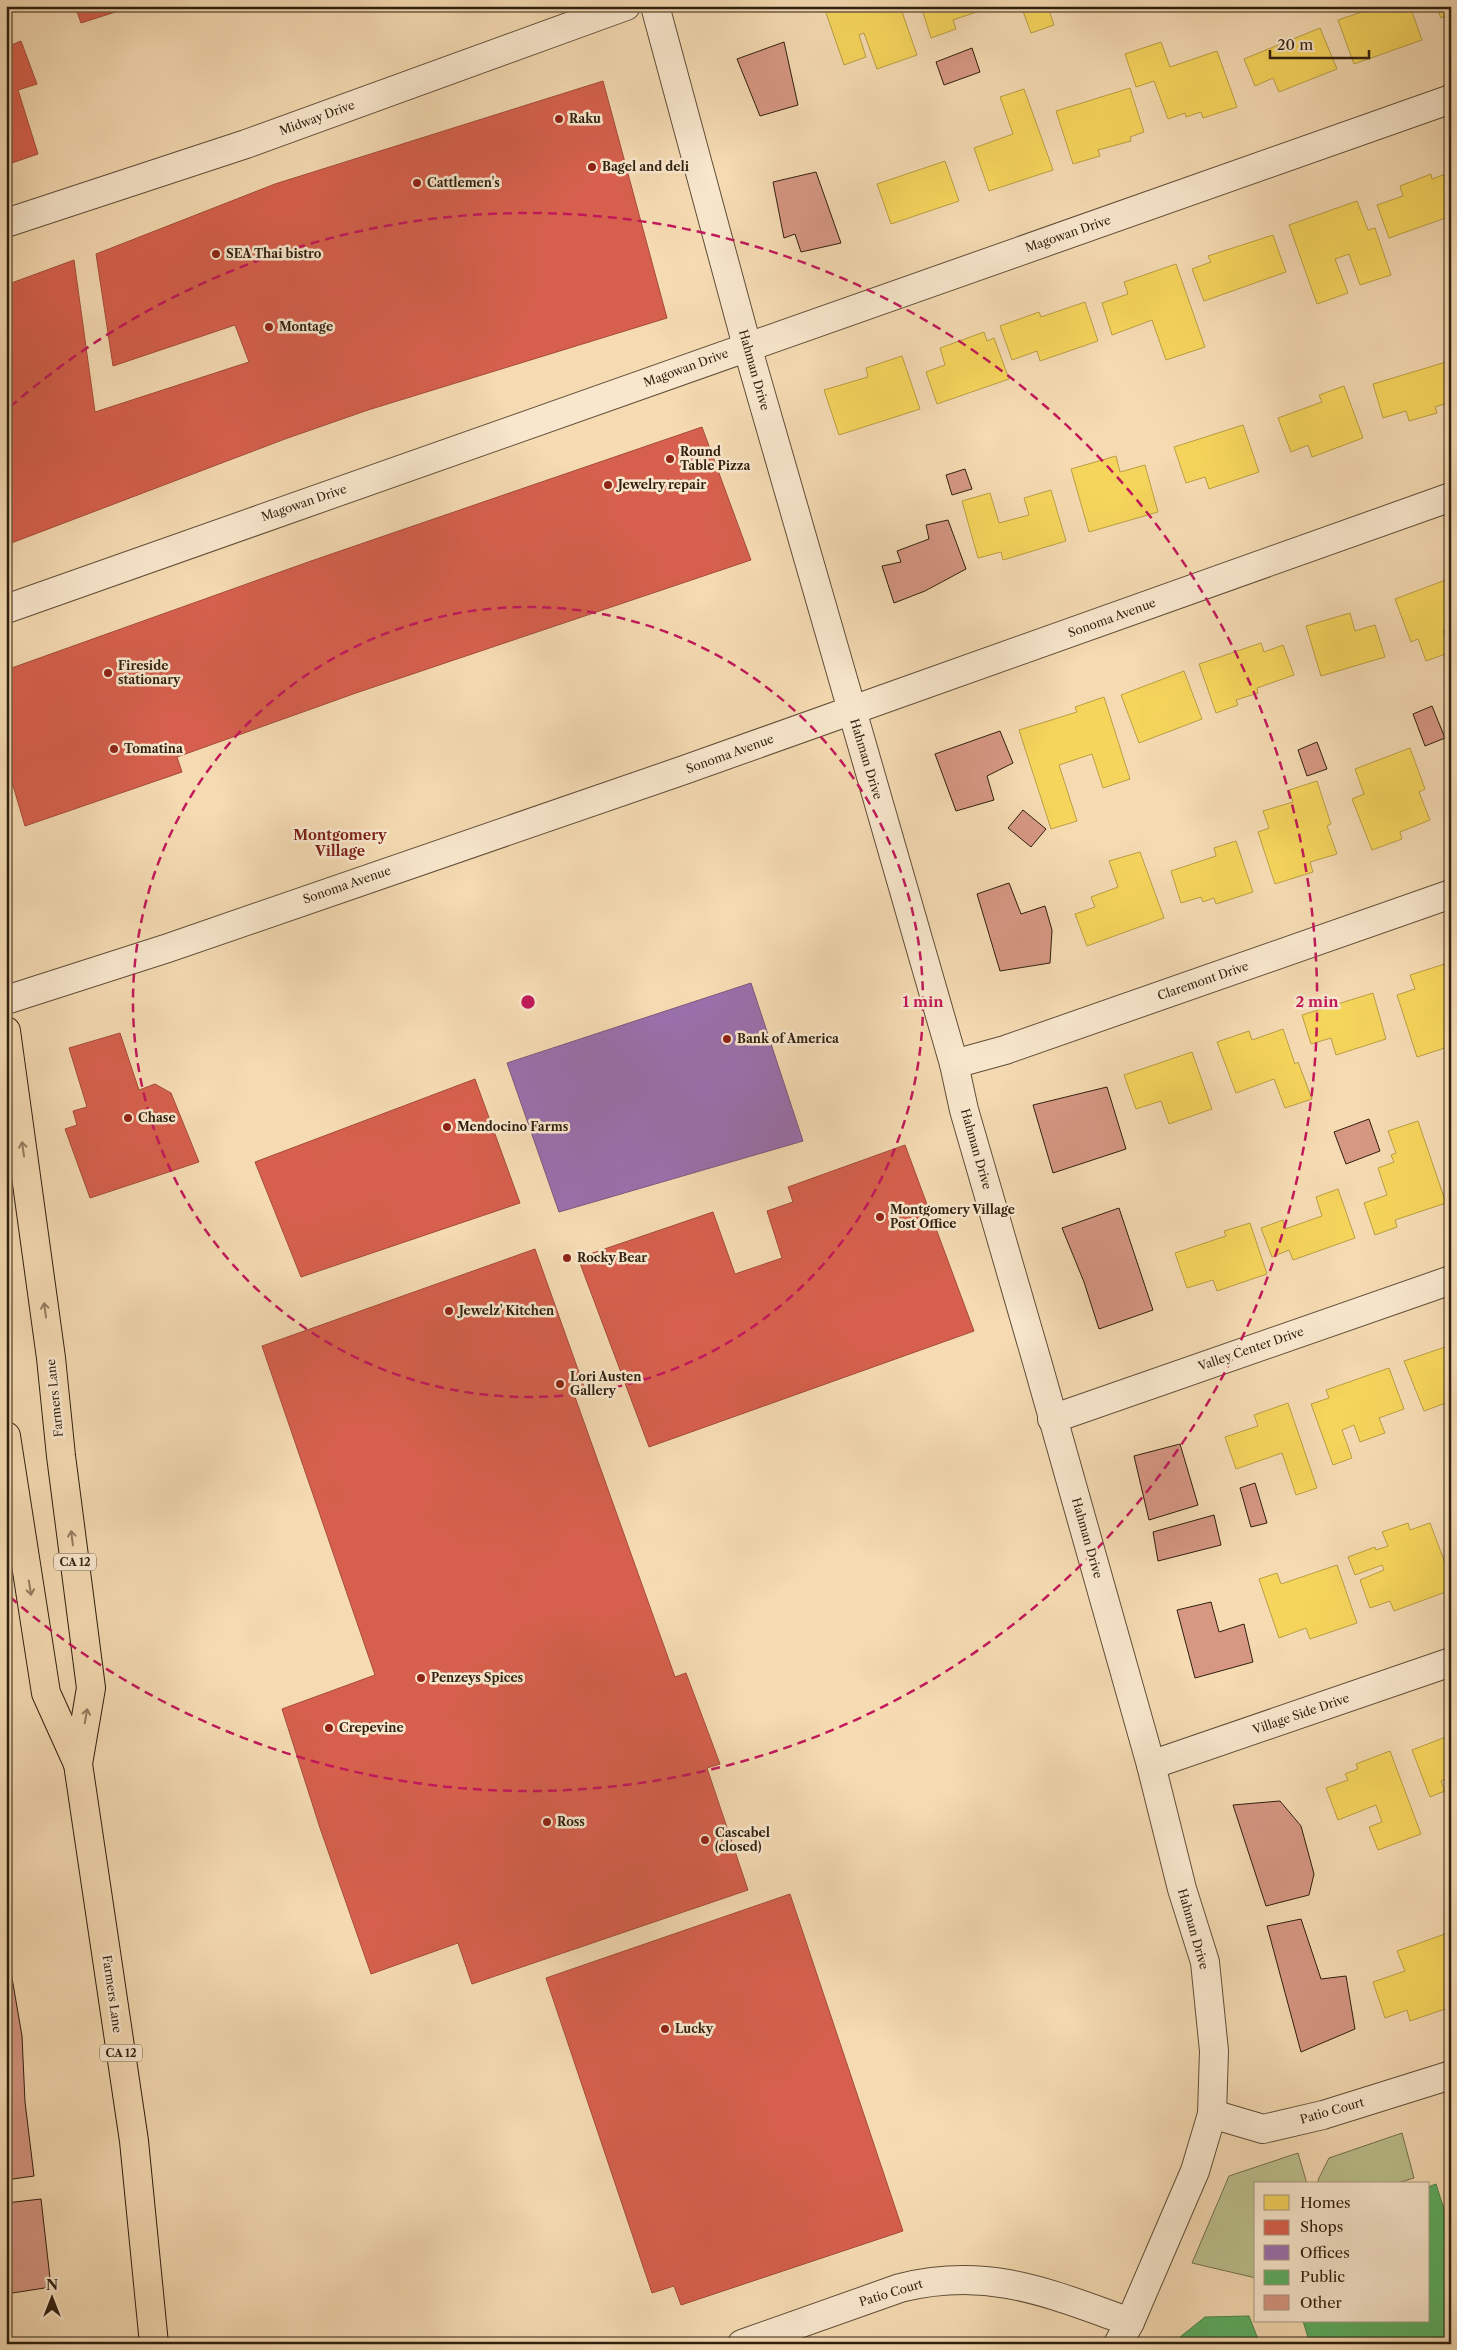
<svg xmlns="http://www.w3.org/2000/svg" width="1457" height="2350" viewBox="0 0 1457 2350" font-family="'Libre Caslon Text',serif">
  <rect width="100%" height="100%" fill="#f5dab2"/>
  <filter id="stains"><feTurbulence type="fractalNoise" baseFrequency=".004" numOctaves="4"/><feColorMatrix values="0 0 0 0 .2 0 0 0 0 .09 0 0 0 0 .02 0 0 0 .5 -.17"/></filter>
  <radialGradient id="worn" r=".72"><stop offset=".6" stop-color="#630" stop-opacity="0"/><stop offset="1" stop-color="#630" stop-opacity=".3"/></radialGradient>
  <!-- green -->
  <g fill="#bbc08d" stroke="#75704e">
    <polygon points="1402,2133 1414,2178 1394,2184 1319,2184 1318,2180 1329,2158"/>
    <polygon points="1298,2153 1307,2184 1256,2184 1256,2278 1192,2263 1229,2176"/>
  </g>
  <!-- homes -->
  <g fill="#f6d55c" stroke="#ba9e45">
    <polygon points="827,6 848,6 849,10 858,6 900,6 917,55 877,69 864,33 859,35 866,57 844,65 824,7"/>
    <polygon points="921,6 988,6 988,8 953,20 956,29 931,38"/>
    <polygon points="1021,6 1060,6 1049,10 1054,25 1031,33"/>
    <polygon points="1367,6 1410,6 1422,40 1354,64 1338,20 1368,10"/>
    <polygon points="1436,6 1451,6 1451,14 1441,18"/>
    <polygon points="1320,28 1337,69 1279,92 1273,78 1255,86 1244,59"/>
    <polygon points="1161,42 1170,67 1217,51 1237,107 1203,118 1201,112 1186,117 1185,113 1168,119 1154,81 1136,87 1125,54"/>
    <polygon points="1130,88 1144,132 1130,137 1131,141 1098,150 1100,156 1073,164 1056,111"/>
    <polygon points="1024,89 1053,170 989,191 974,148 1013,134 1000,97"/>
    <polygon points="945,161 959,201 891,224 877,184"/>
    <polygon points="1451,172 1451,216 1389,238 1377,205 1403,196 1400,186 1431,174 1432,179"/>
    <polygon points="1357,201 1368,230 1375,228 1391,275 1360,285 1349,254 1335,259 1348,293 1317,304 1289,225"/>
    <polygon points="1273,235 1286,272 1204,301 1192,269 1211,262 1208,256"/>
    <polygon points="1176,264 1205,347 1166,360 1152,320 1112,335 1102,303 1128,294 1124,282"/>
    <polygon points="1085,302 1098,341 1040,361 1037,351 1012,360 1000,326 1039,312 1041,317"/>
    <polygon points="984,332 987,341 994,338 1009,379 937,404 926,372 945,365 940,348"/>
    <polygon points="902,356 920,409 839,435 824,390 868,377 866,368"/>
    <polygon points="1446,362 1451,379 1451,402 1435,407 1437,413 1409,421 1406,411 1383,418 1373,384"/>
    <polygon points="1344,386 1363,438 1312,457 1308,445 1291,452 1278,418 1322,402 1319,395"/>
    <polygon points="1243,425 1259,472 1209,489 1205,477 1186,483 1174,447"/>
    <polygon points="1116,456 1120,472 1145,465 1158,512 1089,532 1071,469"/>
    <polygon points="1051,490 1066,541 1003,560 1001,552 978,558 962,501 990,493 999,523 1029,515 1024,498"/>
    <polygon points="1451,578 1451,627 1443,631 1451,652 1426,661 1418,639 1411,642 1395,599"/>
    <polygon points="1350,613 1355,631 1375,625 1385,657 1321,676 1306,626"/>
    <polygon points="1261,643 1264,652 1283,645 1294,675 1257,688 1258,693 1236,700 1238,705 1216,713 1199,664"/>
    <polygon points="1184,671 1202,719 1139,743 1121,695"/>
    <polygon points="1104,697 1130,779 1103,788 1092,754 1059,765 1077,821 1051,829 1019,730 1077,712 1075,707"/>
    <polygon points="1410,748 1425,789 1419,792 1430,820 1400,832 1402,839 1372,850 1352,799 1364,794 1355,769"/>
    <polygon points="1317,781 1331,824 1327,826 1337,854 1310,862 1313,872 1275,884 1258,832 1269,828 1263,811 1293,802 1289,790"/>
    <polygon points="1236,841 1253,892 1216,904 1214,898 1203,902 1201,897 1181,903 1171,871 1216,856 1214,848"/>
    <polygon points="1140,852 1164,918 1087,946 1075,914 1095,907 1091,897 1118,887 1109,861"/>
    <polygon points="1451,962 1451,1046 1417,1057 1397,995 1415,989 1410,975"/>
    <polygon points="1373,993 1386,1039 1336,1055 1331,1038 1311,1044 1302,1015"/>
    <polygon points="1283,1029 1295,1064 1298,1062 1312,1099 1285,1108 1274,1079 1236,1093 1217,1042 1249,1031 1252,1040"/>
    <polygon points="1192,1052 1212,1109 1169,1124 1161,1101 1136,1109 1124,1075"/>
    <polygon points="1418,1121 1446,1203 1395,1220 1397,1227 1375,1235 1364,1203 1387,1195 1378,1168 1394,1162 1391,1155 1396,1153 1388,1131"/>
    <polygon points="1338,1189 1355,1238 1293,1260 1289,1250 1272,1257 1261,1228 1283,1220 1285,1229 1322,1216 1316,1197"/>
    <polygon points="1250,1223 1267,1274 1217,1291 1213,1280 1187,1288 1175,1253 1226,1236 1224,1231"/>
    <polygon points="1451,1345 1451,1401 1424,1411 1404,1361"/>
    <polygon points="1389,1368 1404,1409 1379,1418 1385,1433 1360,1442 1354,1425 1342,1430 1352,1458 1333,1465 1311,1404 1329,1398 1326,1390"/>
    <polygon points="1288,1403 1317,1488 1296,1495 1282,1453 1236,1469 1225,1437 1258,1426 1254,1415"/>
    <polygon points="1408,1523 1410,1530 1430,1523 1451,1579 1451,1590 1394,1611 1390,1601 1370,1608 1360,1580 1384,1570 1382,1565 1355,1575 1348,1557 1375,1547 1376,1550 1388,1546 1382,1532"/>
    <polygon points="1337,1565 1357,1623 1310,1639 1306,1628 1279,1638 1259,1579 1277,1573 1281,1584"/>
    <polygon points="1451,1735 1451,1777 1441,1781 1445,1791 1430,1797 1412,1750"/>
    <polygon points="1390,1751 1421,1834 1378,1850 1369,1827 1382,1822 1376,1805 1338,1820 1326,1788 1348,1780 1345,1774 1358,1769 1356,1764"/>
    <polygon points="1445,1934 1451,1951 1451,2007 1410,2021 1407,2010 1385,2018 1373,1982 1405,1971 1397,1951"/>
  </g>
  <!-- shops -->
  <g fill="#d6604d" stroke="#a44c3a">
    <polygon points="75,6 134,6 81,23"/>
    <polygon points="21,41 37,84 18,90 38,154 6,165 6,47"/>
    <polygon points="603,81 667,318 368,410 285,439 6,545 6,285 74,260 95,412 249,362 235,325 113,366 96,254 275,184"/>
    <polygon points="702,427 751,560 356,693 177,757 182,772 25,826 6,762 6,670 311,561"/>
    <polygon points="120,1033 139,1090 155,1084 171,1093 199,1162 90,1198 65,1129 77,1125 73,1111 87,1107 69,1048"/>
    <polygon points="475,1079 520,1203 301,1277 255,1162"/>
    <polygon points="905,1145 974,1331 649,1447 578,1258 713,1212 735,1274 782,1258 767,1211 793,1202 788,1187"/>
    <polygon points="535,1249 586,1392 575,1397 675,1677 686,1673 720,1764 707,1768 748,1890 472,1984 458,1943 371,1974 320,1828 282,1709 375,1675 262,1346"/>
    <polygon points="790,1894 903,2231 681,2305 674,2286 652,2293 546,1978"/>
  </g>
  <!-- offices -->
  <polygon fill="#9970ab" stroke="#79587c" points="751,983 803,1141 559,1212 507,1063"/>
  <!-- public -->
  <g fill="#5aae61" stroke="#4d8348">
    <polygon points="1436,2184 1451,2231 1451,2344 1310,2344 1303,2321 1428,2321 1428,2187"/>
    <polygon points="1249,2316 1258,2339 1275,2339 1277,2344 1182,2344 1180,2337 1205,2317"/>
  </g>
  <!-- building -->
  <g fill="#d69783" stroke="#2f1f0f">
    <polygon points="784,42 798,105 760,116 737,59"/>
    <polygon points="972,48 980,72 944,85 936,62"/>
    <polygon points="816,172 841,243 801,252 795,234 784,238 773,182"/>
    <polygon points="965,469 972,489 952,495 946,475"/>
    <polygon points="948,520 966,569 925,591 894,603 882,566 901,562 897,551 929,539 926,525"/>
    <polygon points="1432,706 1445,738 1425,746 1413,714"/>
    <polygon points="1000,731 1013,763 987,776 994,800 956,811 935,754"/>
    <polygon points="1317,742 1327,769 1307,776 1298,750"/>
    <polygon points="1023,810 1046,829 1031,847 1008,828"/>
    <polygon points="1009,883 1021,914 1045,906 1052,930 1050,963 1000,971 977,894"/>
    <polygon points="1107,1087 1126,1149 1053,1173 1033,1105"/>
    <polygon points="1369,1119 1380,1151 1346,1164 1334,1132"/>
    <polygon points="1119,1208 1153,1310 1099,1329 1084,1282 1062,1228"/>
    <polygon points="1180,1444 1198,1505 1149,1520 1134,1456"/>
    <polygon points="1255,1483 1267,1523 1251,1527 1240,1488"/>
    <polygon points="1214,1515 1221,1545 1158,1561 1153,1532"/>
    <polygon points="1211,1602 1219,1632 1244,1624 1253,1662 1195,1678 1177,1610"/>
    <polygon points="1280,1801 1301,1826 1314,1874 1309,1895 1266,1906 1233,1805"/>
    <polygon points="6,1835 11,1868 6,1869"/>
    <polygon points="1301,1919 1321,1979 1346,1976 1355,2029 1301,2052 1267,1926"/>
    <polygon points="6,1943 22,2036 25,2102 34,2176 6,2180"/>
    <polygon points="41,2199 51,2287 6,2294 6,2203"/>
  </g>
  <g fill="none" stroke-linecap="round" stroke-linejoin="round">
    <!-- minor casing -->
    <g stroke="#604e38" stroke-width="30">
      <g id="minor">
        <polyline points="655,6 747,346 954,1064 964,1110 1038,1365 1151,1765 1182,1889 1205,1962 1214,2051 1212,2114 1195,2171 1130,2322 1118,2344"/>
        <polyline points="6,223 246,144 626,6"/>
        <polyline points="6,609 1451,99"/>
        <polyline points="6,1000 168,948 684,770 1451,497"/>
        <polyline points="954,1064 1005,1050 1451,894"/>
        <polyline points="1052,1419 1451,1280"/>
        <polyline points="1151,1765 1451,1662"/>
        <polyline points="1212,2114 1263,2129 1323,2115 1451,2075"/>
        <path d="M 742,2344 L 900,2288 C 989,2266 1048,2293 1130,2322"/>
      </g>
    </g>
    <!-- major casing -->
    <g stroke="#2f1f0f" stroke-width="30">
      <g id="major">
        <polyline points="6,1031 51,1358 61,1456 91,1688 78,1764"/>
        <polyline points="6,1436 46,1693 78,1764 134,2141 154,2344"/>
      </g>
    </g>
    <!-- minor -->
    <use href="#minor" stroke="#f8e7cd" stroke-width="28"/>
    <!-- major -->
    <use href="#major" stroke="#f5dab2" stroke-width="28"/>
  </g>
  <!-- one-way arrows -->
  <defs><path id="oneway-shaft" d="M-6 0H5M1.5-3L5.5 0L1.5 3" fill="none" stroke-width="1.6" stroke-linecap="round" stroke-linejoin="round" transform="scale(1.25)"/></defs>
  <g stroke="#927c60">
    <use href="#oneway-shaft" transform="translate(23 1149) rotate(-98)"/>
    <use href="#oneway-shaft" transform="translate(45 1310) rotate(-98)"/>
    <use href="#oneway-shaft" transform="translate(72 1538) rotate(-97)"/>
    <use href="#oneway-shaft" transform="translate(30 1588) rotate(81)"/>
    <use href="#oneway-shaft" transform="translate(86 1716) rotate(-80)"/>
  </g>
  <!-- distance rings -->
  <g fill="none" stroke="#c2185b" stroke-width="2.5" stroke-dasharray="9 6">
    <circle cx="528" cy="1002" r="395"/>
    <path d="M10 407A789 789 0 1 1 10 1597"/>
  </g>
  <!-- markers -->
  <g fill="#8f2418" stroke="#f8e7cd" stroke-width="2">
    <circle cx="559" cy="119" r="5"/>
    <circle cx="592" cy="167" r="5"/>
    <circle cx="417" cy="183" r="5"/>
    <circle cx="216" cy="254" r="5"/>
    <circle cx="269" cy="327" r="5"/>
    <circle cx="670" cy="459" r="5"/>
    <circle cx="608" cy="485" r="5"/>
    <circle cx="108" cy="673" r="5"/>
    <circle cx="114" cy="749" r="5"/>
    <circle cx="727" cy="1039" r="5"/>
    <circle cx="128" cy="1118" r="5"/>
    <circle cx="447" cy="1127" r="5"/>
    <circle cx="880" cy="1217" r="5"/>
    <circle cx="567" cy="1258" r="5"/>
    <circle cx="449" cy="1311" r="5"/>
    <circle cx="560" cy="1384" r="5"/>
    <circle cx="421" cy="1678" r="5"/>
    <circle cx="329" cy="1728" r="5"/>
    <circle cx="547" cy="1822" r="5"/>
    <circle cx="705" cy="1840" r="5"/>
    <circle cx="665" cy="2029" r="5"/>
  </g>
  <g text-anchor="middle" stroke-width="5" stroke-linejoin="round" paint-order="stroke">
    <!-- shield labels -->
    <g fill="#f8e7cd" stroke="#6b5b48" stroke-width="1">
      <rect x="54" y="1553.5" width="42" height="17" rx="4"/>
      <rect x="100" y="2044.5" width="42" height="17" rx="4"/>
    </g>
    <g font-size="11" font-weight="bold" fill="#2f1f0f">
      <text x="75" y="1566">CA 12</text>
      <text x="121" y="2057">CA 12</text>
    </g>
    <!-- street labels -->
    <g font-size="12" fill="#2f1f0f" stroke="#f8e7cd">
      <text transform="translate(317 118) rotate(-20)" y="4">Midway Drive</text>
      <text transform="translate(1068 234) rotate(-19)" y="4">Magowan Drive</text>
      <text transform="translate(686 368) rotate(-20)" y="4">Magowan Drive</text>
      <text transform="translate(754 370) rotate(74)" y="4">Hahman Drive</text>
      <text transform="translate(304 503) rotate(-19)" y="4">Magowan Drive</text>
      <text transform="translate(1112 618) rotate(-20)" y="4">Sonoma Avenue</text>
      <text transform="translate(730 754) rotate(-20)" y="4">Sonoma Avenue</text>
      <text transform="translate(866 759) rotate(73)" y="4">Hahman Drive</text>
      <text transform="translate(347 885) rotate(-19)" y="4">Sonoma Avenue</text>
      <text transform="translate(1203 981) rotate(-19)" y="4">Claremont Drive</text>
      <text transform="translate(976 1149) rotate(74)" y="4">Hahman Drive</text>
      <text transform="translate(1251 1349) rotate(-19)" y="4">Valley Center Drive</text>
      <text transform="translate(55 1398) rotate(-96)" y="4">Farmers Lane</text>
      <text transform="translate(1087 1538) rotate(74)" y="4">Hahman Drive</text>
      <text transform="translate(1301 1714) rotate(-19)" y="4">Village Side Drive</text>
      <text transform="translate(1193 1929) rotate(74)" y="4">Hahman Drive</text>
      <text transform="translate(112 1994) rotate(82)" y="4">Farmers Lane</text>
      <text transform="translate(1332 2111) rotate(-16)" y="4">Patio Court</text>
      <text transform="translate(891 2293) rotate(-17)" y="4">Patio Court</text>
    </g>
    <!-- poi labels -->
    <g font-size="12" font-weight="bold" fill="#2f1f0f" stroke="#f8e7cd" text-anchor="start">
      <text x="569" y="123">Raku</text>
      <text x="602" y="171">Bagel and deli</text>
      <text x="427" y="187">Cattlemen's</text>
      <text x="226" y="258">SEA Thai bistro</text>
      <text x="279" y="331">Montage</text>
      <text x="680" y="456">Round<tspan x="680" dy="14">Table Pizza</tspan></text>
      <text x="618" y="489">Jewelry repair</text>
      <text x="118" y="670">Fireside<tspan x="118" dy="14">stationary</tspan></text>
      <text x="124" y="753">Tomatina</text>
      <text x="737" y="1043">Bank of America</text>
      <text x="138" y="1122">Chase</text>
      <text x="457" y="1131">Mendocino Farms</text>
      <text x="890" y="1214">Montgomery Village<tspan x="890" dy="14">Post Office</tspan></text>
      <text x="577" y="1262">Rocky Bear</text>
      <text x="459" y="1315">Jewelz' Kitchen</text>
      <text x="570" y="1381">Lori Austen<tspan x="570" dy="14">Gallery</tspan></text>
      <text x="431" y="1682">Penzeys Spices</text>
      <text x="339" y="1732">Crepevine</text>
      <text x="557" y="1826">Ross</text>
      <text x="715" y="1837">Cascabel<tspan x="715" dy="14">(closed)</tspan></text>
      <text x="675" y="2033">Lucky</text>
    </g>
    <!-- neighbourhood labels -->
    <g font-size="14" font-weight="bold" fill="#7a1f14" stroke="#f8e7cd">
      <text x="340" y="840">Montgomery<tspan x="340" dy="16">Village</tspan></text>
    </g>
  </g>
  <circle cx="528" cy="1002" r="8" fill="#c2185b" stroke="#f8e7cd" stroke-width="2.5"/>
  <g font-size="15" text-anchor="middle" font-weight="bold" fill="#c2185b" stroke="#f8e7cd" stroke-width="5" stroke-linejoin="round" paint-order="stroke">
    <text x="923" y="1007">1 min</text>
    <text x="1317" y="1007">2 min</text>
  </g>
  <!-- margin -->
  <rect width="1457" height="2350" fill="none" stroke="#f5dab2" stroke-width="25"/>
  <rect x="8" y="8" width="1442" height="2335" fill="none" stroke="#2f1f0f" stroke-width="2.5"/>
  <rect x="12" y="12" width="1432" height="2325" fill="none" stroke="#2f1f0f"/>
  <!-- legend -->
  <rect x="1254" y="2182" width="175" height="140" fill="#f8e7cd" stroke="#a89781"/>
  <rect x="1264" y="2195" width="25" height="15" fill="#f6d55c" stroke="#a89781"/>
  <text x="1300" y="2208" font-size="15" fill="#2f1f0f">Homes</text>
  <rect x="1264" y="2220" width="25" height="15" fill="#d6604d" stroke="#a89781"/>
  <text x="1300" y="2232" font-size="15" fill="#2f1f0f">Shops</text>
  <rect x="1264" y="2245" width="25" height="15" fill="#9970ab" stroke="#a89781"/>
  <text x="1300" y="2258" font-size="15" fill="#2f1f0f">Offices</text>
  <rect x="1264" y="2270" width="25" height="15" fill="#5aae61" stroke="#a89781"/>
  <text x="1300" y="2282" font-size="15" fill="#2f1f0f">Public</text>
  <rect x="1264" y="2295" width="25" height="15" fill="#d69783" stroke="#a89781"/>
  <text x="1300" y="2308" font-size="15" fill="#2f1f0f">Other</text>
  <!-- north arrow -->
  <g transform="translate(52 2298)" stroke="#f8e7cd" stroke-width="4" paint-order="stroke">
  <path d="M0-4L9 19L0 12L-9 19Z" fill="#2f1f0f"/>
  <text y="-8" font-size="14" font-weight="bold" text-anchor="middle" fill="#2f1f0f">N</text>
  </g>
  <!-- scale -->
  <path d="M1270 50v8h99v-8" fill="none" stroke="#2f1f0f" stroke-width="2.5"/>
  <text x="1277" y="50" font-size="15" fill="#2f1f0f" stroke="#f8e7cd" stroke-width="4" paint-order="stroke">20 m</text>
  <rect width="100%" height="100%" filter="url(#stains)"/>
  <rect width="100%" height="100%" fill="url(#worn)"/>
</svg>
